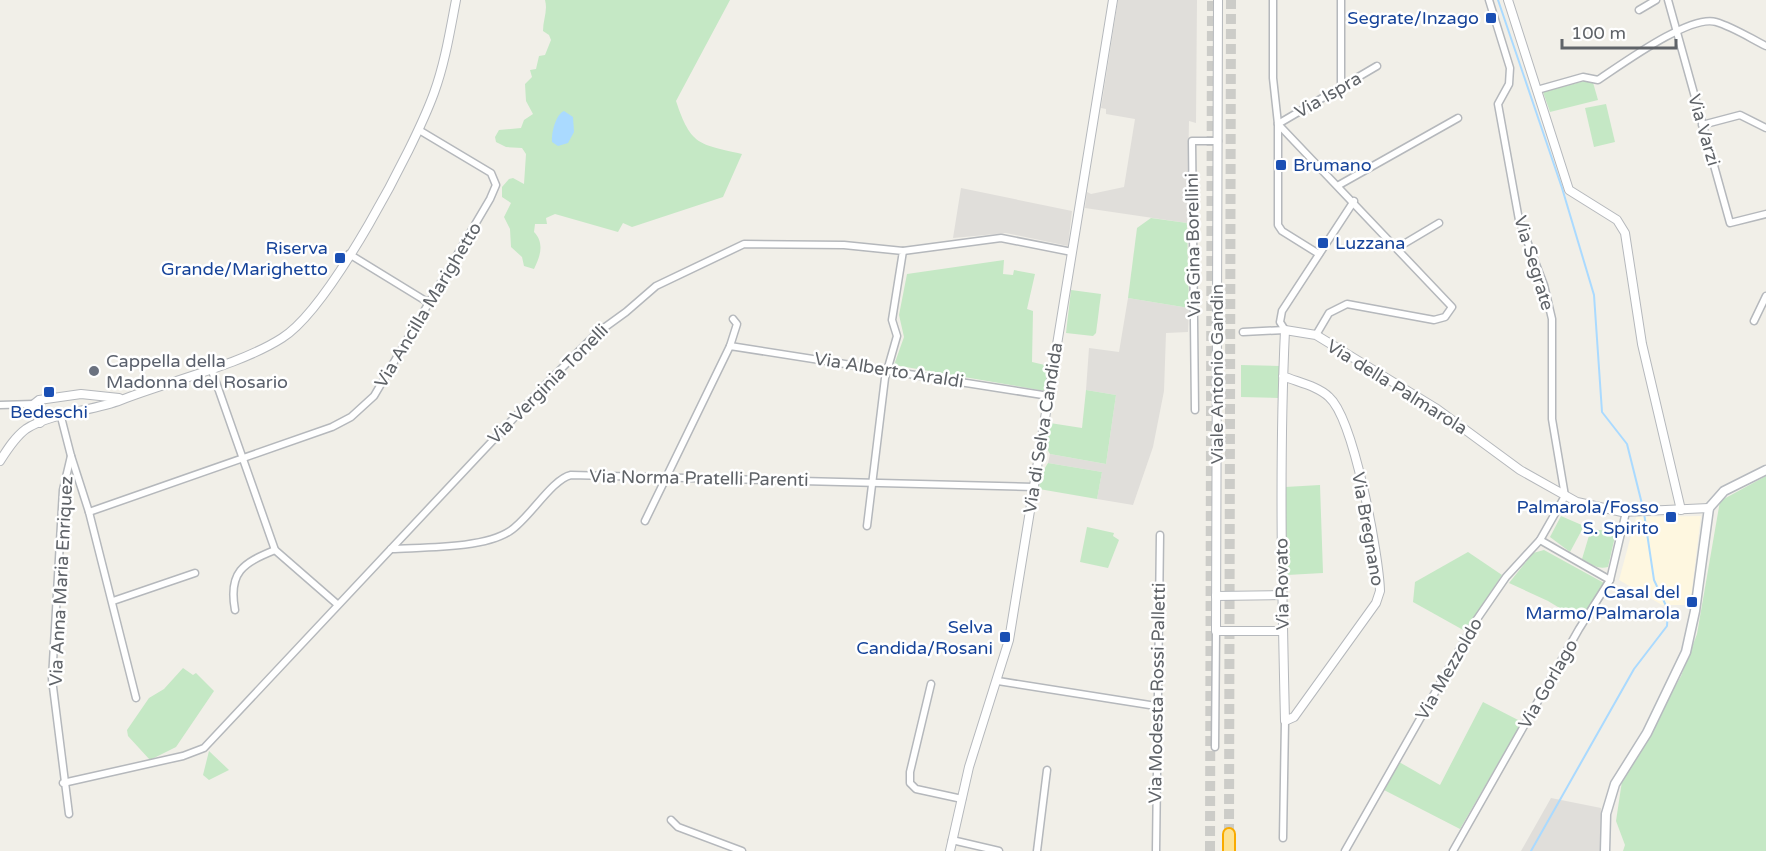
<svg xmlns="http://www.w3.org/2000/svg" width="1766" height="851" viewBox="0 0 1766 851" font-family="'Varela Round',sans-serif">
  <rect width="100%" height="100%" fill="#f1efe8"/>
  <!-- commercial -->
  <polygon fill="#fef7e0" points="1701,516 1690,605 1662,605 1619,580 1636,517"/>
  <!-- industrial -->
  <g fill="#e0deda">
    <polygon points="1118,0 1197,0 1196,123 1189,121 1187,223 1085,208 1087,192 1091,194 1124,187 1135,119 1106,114 1106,109 1101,108"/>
    <polygon points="961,188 1072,211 1068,246 1006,233 953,238"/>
    <polygon points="1128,298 1189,308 1188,332 1166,333 1164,391 1153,447 1133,505 1097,499 1102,472 1048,463 1050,454 1106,464 1116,395 1086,390 1089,348 1119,352"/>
    <polygon points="1551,798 1601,808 1600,851 1521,851"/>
  </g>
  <!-- green -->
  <g fill="#c5e8c5">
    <path d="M 545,0 L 730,0 L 676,101 C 691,146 699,144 742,154 L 723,197 L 632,227 L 623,223 L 618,232 L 555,214 L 546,218 L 547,224 L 535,224 L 534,232 C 545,243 540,257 534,269 L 524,266 L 522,257 L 511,247 L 510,229 L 504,217 L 511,203 L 502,197 L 502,187 L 509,179 L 513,178 L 524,184 L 526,154 L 522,148 L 506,147 L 496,142 L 495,137 L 499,130 L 521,128 L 524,120 L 533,114 L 526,101 L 525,84 L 532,77 L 530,70 L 536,69 L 539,56 L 545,55 L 551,40 L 549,35 L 543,31 C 543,20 548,11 545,0 Z"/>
    <polygon points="1592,79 1598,100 1550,112 1543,92"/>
    <polygon points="1606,104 1615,142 1594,147 1585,108"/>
    <polygon points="1151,218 1187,223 1189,308 1128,298 1137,228"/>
    <polygon points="1004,260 1003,274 1013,275 1014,270 1035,274 1027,309 1033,311 1032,362 1049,366 1045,391 894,365 904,337 899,315 907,274"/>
    <polygon points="1071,290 1101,294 1096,333 1093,336 1066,333"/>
    <polygon points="1241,365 1280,366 1279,398 1241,397"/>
    <polygon points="1086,390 1116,395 1106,464 1050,454 1046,447 1050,423 1082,428"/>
    <polygon points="1048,463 1102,472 1097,499 1039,489 1040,476"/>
    <polygon points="1766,476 1766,851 1623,851 1625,845 1616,821 1622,781 1681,676 1697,634 1720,501"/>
    <polygon points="1320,485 1323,573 1287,575 1285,487"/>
    <polygon points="1561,516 1584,526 1570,552 1550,537"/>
    <polygon points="1087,527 1114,533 1113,536 1119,540 1108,568 1080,562"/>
    <path d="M 1591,529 L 1616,532 L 1608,567 C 1598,570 1591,564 1582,559 Z"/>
    <polygon points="1544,550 1604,583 1581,621 1548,601 1509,583 1533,553"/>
    <polygon points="1468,552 1502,575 1465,631 1413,602 1415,582"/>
    <polygon points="183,668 193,675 196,673 214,691 176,747 150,760 128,736 127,730 149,698 164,689"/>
    <polygon points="1483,702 1522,722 1460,829 1384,790 1399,762 1440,785"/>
    <polygon points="209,751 229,770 209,780 203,775"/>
  </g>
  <!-- water -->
  <path fill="#aadaff" d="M 564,111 L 573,117 L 574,132 L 568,143 L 558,146 L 552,142 C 551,133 556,114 564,111 Z"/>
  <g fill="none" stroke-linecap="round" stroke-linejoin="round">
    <!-- stream -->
    <g stroke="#aadaff" stroke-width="2">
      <polyline points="1498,0 1562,188 1594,295 1602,412 1627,444 1643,508"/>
      <polyline points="1531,851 1634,669 1667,626 1668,610 1654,580 1644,513"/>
    </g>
    <!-- motorway-tunnel -->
    <g stroke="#ccccc8" stroke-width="10" stroke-dasharray="10 5" stroke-linecap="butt">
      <polyline points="1229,834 1231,0"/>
      <polyline points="1210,851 1212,0"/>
    </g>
    <!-- minor casing -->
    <g stroke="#b5b8bc" stroke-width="9">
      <g id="minor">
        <polyline points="1273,0 1273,78 1278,124 1278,225 1282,231 1319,254"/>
        <polyline points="1341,0 1341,85"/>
        <polyline points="1668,0 1730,223 1766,214"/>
        <polyline points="1639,10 1656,0"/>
        <path d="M 1537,90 L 1583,77 L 1598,80 C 1621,65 1690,14 1716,22 C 1733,27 1750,38 1766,46"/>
        <polyline points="1278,124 1452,307 1445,317 1434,320 1347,304 1329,313 1316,335"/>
        <polyline points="1278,124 1377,66"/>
        <polyline points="1702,125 1740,115 1766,128"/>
        <polyline points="1339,185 1458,118"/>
        <polyline points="1397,248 1439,223"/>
        <polyline points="903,251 1001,238 1072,252"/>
        <polyline points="349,254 429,303"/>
        <polyline points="1754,321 1766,296"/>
        <polyline points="1285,330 1280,322 1282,311 1354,201"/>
        <polyline points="1243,332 1285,330"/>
        <polyline points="730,346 737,324 733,319"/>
        <polyline points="211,368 275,550 337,604"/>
        <polyline points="0,405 34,404"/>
        <polyline points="1195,410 1192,141 1218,141"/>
        <polyline points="61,417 71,456 89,512 136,698"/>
        <polyline points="89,512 332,427 351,417 374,396 490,199 496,185 491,173 419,130"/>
        <polyline points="645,521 730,346 1049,396"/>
        <polyline points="1540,540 1610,580"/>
        <path d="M 391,549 C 423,547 483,549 510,531 C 529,519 552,479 571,475 L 1034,487"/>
        <polyline points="113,601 195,573"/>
        <path d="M 235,610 C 228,572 243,563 275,550"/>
        <polyline points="998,681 1156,706"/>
        <polyline points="931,684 910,772 910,783 916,789 962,799"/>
        <polyline points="1215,747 1216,631"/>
        <polyline points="63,783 183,756 204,748 543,387 597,333 626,312 656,286 744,244 844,245 903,251 892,320 897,336 885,378 867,526"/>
        <polyline points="69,814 52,679 63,490 71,456"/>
        <polyline points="671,820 678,827 742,851"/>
        <polyline points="1283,838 1285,721"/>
        <polyline points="952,840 999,851"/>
        <polyline points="1037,851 1047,770"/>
        <polyline points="1156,851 1160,535"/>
        <polyline points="1345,851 1475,622 1506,577 1540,540 1565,496 1552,419 1552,319 1544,285 1519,220 1498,104 1509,84 1510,68 1489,0"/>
        <polyline points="1453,851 1579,629 1610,580 1626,512"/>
      </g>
    </g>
    <!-- tertiary casing -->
    <g stroke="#b5b8bc" stroke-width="10">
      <g id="tertiary">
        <polyline points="1218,0 1216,631 1283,631"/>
        <polyline points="1508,0 1569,190 1617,220 1625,233 1642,344 1681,510"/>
        <path d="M 1283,376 C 1297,382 1318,386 1329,397 C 1354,419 1379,556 1380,591 L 1376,603 L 1294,717 L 1285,721 C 1282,590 1279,461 1285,330 L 1316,335 L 1437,409 L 1520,470 L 1577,502 L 1622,512 L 1709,508"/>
        <polyline points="40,423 34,404 39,400 81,394 119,398"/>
        <path d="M 0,461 C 7,450 15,437 26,429 C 50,413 93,411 121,400 C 169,381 240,365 282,338 C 330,308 414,148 434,93 C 445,63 450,31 456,0"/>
        <polyline points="1216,596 1283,595"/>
        <polyline points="950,851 969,767 1009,640 1113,0"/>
      </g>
    </g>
    <!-- secondary casing -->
    <g stroke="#b6babf" stroke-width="11">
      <polyline id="secondary" points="1605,851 1606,814 1615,784 1647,733 1686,652 1695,611 1709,508 1724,491 1766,470"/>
    </g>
    <!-- motorway casing -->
    <g stroke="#f9ab00" stroke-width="14">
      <polyline id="motorway" points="1229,851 1229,834"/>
    </g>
    <!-- minor -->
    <use href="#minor" stroke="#fff" stroke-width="6"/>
    <!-- tertiary -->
    <use href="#tertiary" stroke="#fff" stroke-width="8"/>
    <!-- secondary -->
    <use href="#secondary" stroke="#fff" stroke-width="8"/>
    <!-- motorway -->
    <use href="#motorway" stroke="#fde293" stroke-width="10"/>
  </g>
  <!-- markers -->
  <g fill="#1a4fb4" stroke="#fff" stroke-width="2">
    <rect x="1485" y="12" width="12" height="12" rx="3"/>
    <rect x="1275" y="159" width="12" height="12" rx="3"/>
    <rect x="1317" y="237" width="12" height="12" rx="3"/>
    <rect x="334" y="252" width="12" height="12" rx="3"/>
    <rect x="43" y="386" width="12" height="12" rx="3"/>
    <rect x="1665" y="511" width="12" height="12" rx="3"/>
    <rect x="1686" y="596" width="12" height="12" rx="3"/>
    <rect x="999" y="631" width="12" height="12" rx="3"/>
  </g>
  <circle fill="#6b7280" stroke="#fff" stroke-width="2" cx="94" cy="371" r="6"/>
  <g text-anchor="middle" stroke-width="5" stroke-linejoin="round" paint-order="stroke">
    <!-- transit labels -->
    <g font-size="18" fill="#164399" stroke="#fff" text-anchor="end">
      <text x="1479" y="24">Segrate/Inzago</text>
      <text x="1293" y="171" text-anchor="start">Brumano</text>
      <text x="1335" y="249" text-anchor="start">Luzzana</text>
      <text x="328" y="254">Riserva<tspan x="328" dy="21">Grande/Marighetto</tspan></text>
      <text x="49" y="418" text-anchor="middle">Bedeschi</text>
      <text x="1659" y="513">Palmarola/Fosso<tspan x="1659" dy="21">S. Spirito</tspan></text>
      <text x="1680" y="598">Casal del<tspan x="1680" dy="21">Marmo/Palmarola</tspan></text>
      <text x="993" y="633">Selva<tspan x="993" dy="21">Candida/Rosani</tspan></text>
    </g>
    <!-- street labels -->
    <g font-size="18" fill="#5f6368" stroke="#fff">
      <text transform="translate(1328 95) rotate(-30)" y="6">Via Ispra</text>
      <text transform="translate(1704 130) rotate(74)" y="6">Via Varzi</text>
      <text transform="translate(1193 245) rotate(-91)" y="6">Via Gina Borellini</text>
      <text transform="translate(1534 263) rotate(73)" y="6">Via Segrate</text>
      <text transform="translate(428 305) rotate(-59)" y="6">Via Ancilla Marighetto</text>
      <text transform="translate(889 370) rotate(9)" y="6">Via Alberto Araldi</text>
      <text transform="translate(1217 374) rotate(-90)" y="6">Viale Antonio Gandin</text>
      <text transform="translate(548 384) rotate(-45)" y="6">Via Verginia Tonelli</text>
      <text transform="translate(1397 387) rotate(32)" y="6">Via della Palmarola</text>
      <text transform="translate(1043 428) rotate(-81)" y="6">Via di Selva Candida</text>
      <text transform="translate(699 478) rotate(1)" y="6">Via Norma Pratelli Parenti</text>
      <text transform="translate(1368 529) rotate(80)" y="6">Via Bregnano</text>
      <text transform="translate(61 581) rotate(-87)" y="6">Via Anna Maria Enriquez</text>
      <text transform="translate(1282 584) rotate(-91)" y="6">Via Rovato</text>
      <text transform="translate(1449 669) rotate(-60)" y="6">Via Mezzoldo</text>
      <text transform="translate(1548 684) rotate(-60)" y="6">Via Gorlago</text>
      <text transform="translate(1157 693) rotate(-89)" y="6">Via Modesta Rossi Palletti</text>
    </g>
    <!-- worship labels -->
    <g font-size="18" fill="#5b616d" stroke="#fff" text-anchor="start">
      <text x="106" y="367">Cappella della<tspan x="106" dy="21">Madonna del Rosario</tspan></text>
    </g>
  </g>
  <!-- scale -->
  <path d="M1562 39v9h114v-9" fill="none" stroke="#5f6368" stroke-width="3"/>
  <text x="1571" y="39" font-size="18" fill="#5f6368" stroke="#ffffff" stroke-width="4.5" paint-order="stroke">100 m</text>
</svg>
